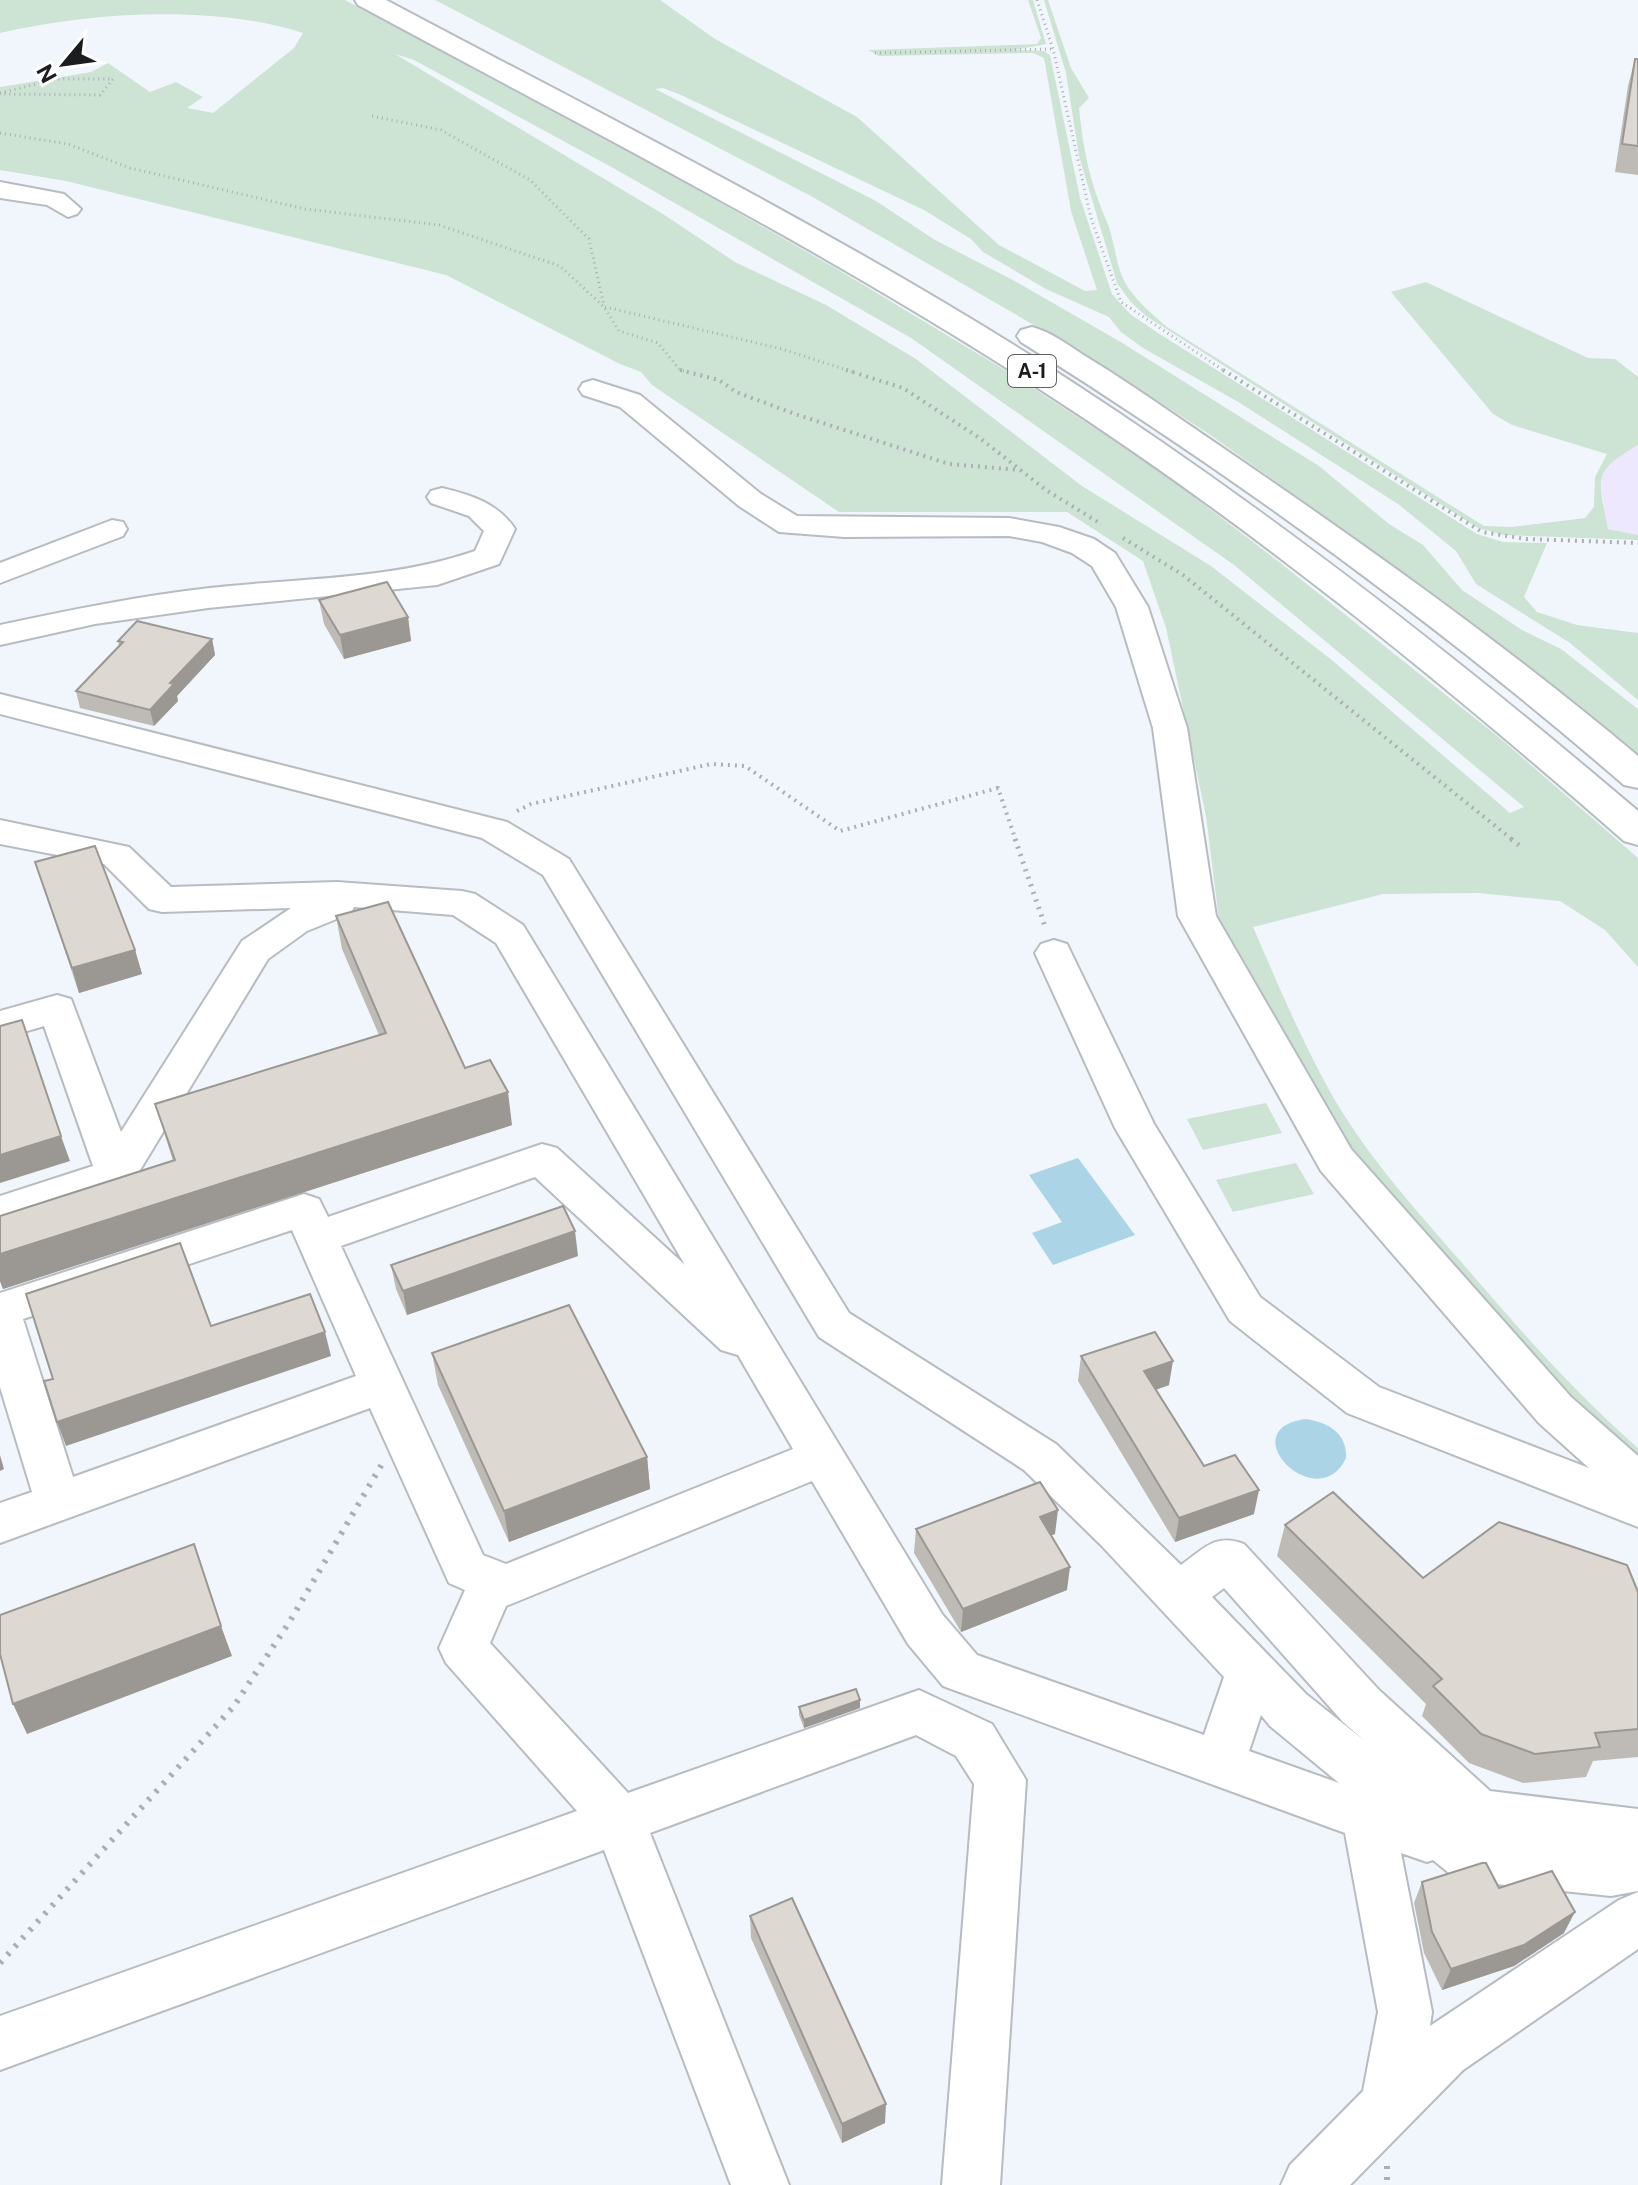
<svg xmlns="http://www.w3.org/2000/svg" width="1638" height="2185" viewBox="0 0 1638 2185" font-family="'Public Sans',sans-serif">
  <rect width="100%" height="100%" fill="#f1f6fc"/>
  <!-- education -->
  <polygon fill="#eee8fe" points="1638,445 1638,535 1608,529 1600,482 1609,462"/>
  <!-- green -->
  <g fill="#cde3d3" fill-rule="evenodd">
    <path d="M 0,0 L 345,0 L 698,190 L 837,269 L 1013,375 L 1156,468 L 1278,561 L 1501,739 L 1638,858 L 1638,967 L 1605,930 L 1560,901 L 1478,893 L 1383,894 L 1253,927 C 1280,989 1307,1054 1342,1112 C 1376,1166 1421,1216 1463,1264 C 1518,1328 1574,1392 1638,1448 L 1638,1474 L 1346,1152 L 1219,920 L 1206,816 L 1166,628 L 1143,561 L 1067,512 L 839,512 L 652,385 L 641,372 L 620,364 L 446,275 L 66,181 L 0,170 L 0,87 L 91,72 L 108,63 L 150,92 L 176,82 L 203,97 L 187,108 L 213,113 L 294,48 L 303,33 C 215,4 89,12 0,33 ZM 395,54 L 414,60 L 615,169 L 911,338 L 1234,565 L 1524,807 L 1510,813 L 1333,661 L 1211,566 L 1082,486 L 916,359 L 826,305 L 735,262 L 663,214 Z"/>
    <polygon points="435,0 660,0 715,39 857,117 999,245 1085,291 1097,290 1071,211 1044,58 1033,53 879,56 868,50 1037,44 1041,38 1028,0 1033,0 1046,44 1015,50 1044,51 1050,55 1080,198 1112,294 1130,314 1158,333 1477,534 1503,542 1547,543 1524,597 1537,612 1577,625 1638,633 1638,700 1570,643 1476,584 1456,551 1398,504 1240,403 1143,348 1121,332 1109,317 1046,289 983,252 971,239 924,210 681,95 663,88 655,89 876,201 935,240 1011,279 1119,341 1319,466 1389,524 1423,545 1462,590 1522,630 1561,649 1638,709 1638,757 1398,569 1209,434 1084,354 809,195"/>
    <path d="M 1044,0 L 1048,0 L 1071,68 L 1089,98 L 1079,108 C 1083,149 1090,184 1107,222 C 1114,239 1115,259 1122,276 C 1130,296 1151,313 1167,327 L 1484,526 L 1512,527 L 1585,518 L 1594,507 L 1595,477 L 1607,454 L 1512,425 L 1493,414 L 1391,292 L 1426,282 L 1588,358 L 1615,359 L 1638,377 L 1638,445 C 1590,473 1599,478 1608,529 L 1638,535 L 1638,540 L 1504,535 L 1478,528 L 1146,316 L 1130,301 L 1117,283 L 1079,156 L 1066,73 Z"/>
    <polygon points="1266,1103 1282,1133 1203,1150 1187,1119"/>
    <polygon points="1296,1163 1314,1194 1233,1212 1216,1180"/>
  </g>
  <!-- water -->
  <g fill="#abd4e6">
    <polygon points="1078,1158 1135,1235 1053,1265 1032,1233 1062,1222 1029,1175"/>
    <path d="M 1306,1419 C 1329,1423 1347,1433 1346,1458 C 1318,1518 1229,1429 1306,1419 Z"/>
  </g>
  <g fill="none" stroke-linecap="round" stroke-linejoin="round">
    <!-- minor casing -->
    <g stroke="#b6bcc1" stroke-width="4">
      <g id="minor">
        <polygon points="0,182 64,194 81,209 77,214 68,217 47,205 0,198"/>
        <polygon points="593,380 640,395 761,494 797,516 1009,518 1059,527 1094,539 1115,553 1148,607 1187,728 1216,916 1351,1149 1571,1397 1638,1456 1638,1527 1347,1413 1230,1321 1115,1128 1035,953 1041,944 1054,940 1067,944 1154,1124 1260,1297 1379,1387 1589,1468 1539,1423 1321,1171 1178,916 1153,728 1116,607 1092,566 1072,553 1042,542 1009,536 844,537 779,532 739,506 620,407 583,395 579,389 583,383"/>
        <path d="M 442,488 C 471,495 498,503 515,529 L 499,564 L 437,585 L 208,608 L 95,624 L 0,645 L 0,625 C 70,610 139,596 210,588 C 298,578 392,580 475,551 L 484,531 L 469,516 L 431,503 L 427,497 L 431,491 Z"/>
        <polygon points="112,520 123,522 127,529 123,536 0,583 0,563"/>
        <path d="M 0,694 L 507,822 L 569,859 L 849,1313 L 1056,1444 L 1181,1565 C 1204,1549 1215,1533 1244,1544 L 1379,1690 L 1490,1791 L 1638,1809 L 1638,1891 L 1611,1896 L 1467,1881 L 1449,1873 L 1433,1860 L 1427,1862 L 1401,1853 L 1432,2012 L 1430,2026 L 1619,1900 L 1638,1892 L 1638,1949 L 1463,2070 L 1350,2185 L 1281,2185 L 1290,2165 L 1363,2091 L 1378,2012 L 1345,1833 L 943,1686 L 908,1644 L 812,1481 L 506,1606 L 490,1643 L 628,1793 L 919,1690 L 992,1724 L 1026,1780 L 1000,2185 L 942,2185 L 974,1784 L 956,1756 L 916,1735 L 650,1833 L 789,2185 L 731,2185 L 604,1850 L 0,2070 L 0,2016 L 577,1811 L 446,1663 L 439,1648 L 465,1590 L 449,1583 L 370,1408 L 0,1543 L 0,1503 L 32,1492 L 0,1387 L 0,1293 L 304,1194 L 319,1199 L 328,1217 L 542,1144 L 557,1148 L 685,1265 L 496,943 L 453,915 L 354,907 L 351,913 L 307,931 L 268,959 L 131,1185 L 0,1228 L 0,1196 L 93,1166 L 44,1026 L 0,1039 L 0,1011 L 57,995 L 71,999 L 121,1132 L 242,941 L 291,908 L 162,912 L 149,909 L 104,864 L 0,844 L 0,820 L 129,847 L 171,887 L 337,882 L 462,891 L 475,894 L 523,925 L 942,1614 L 977,1655 L 1204,1735 L 1224,1677 L 1101,1545 L 1024,1470 L 819,1337 L 543,875 L 482,838 L 0,714 ZM 535,1177 L 721,1350 L 738,1355 L 793,1449 L 506,1564 L 483,1555 L 341,1246 ZM 292,1230 L 356,1376 L 73,1477 L 23,1319 ZM 1224,1588 L 1343,1722 L 1365,1741 L 1306,1694 L 1212,1597 ZM 1261,1715 L 1270,1726 L 1339,1783 L 1249,1751 Z"/>
      </g>
    </g>
    <!-- highway casing -->
    <g stroke="#b6bcc1" stroke-width="4">
      <g id="highway">
        <path d="M 355,0 L 386,0 C 615,122 850,238 1069,380 C 1269,510 1457,657 1638,811 L 1638,845 L 1624,841 C 1440,680 1250,525 1044,392 C 824,249 589,130 358,5 Z"/>
        <path d="M 1032,327 C 1051,332 1068,345 1085,356 C 1118,376 1150,398 1182,420 C 1338,526 1493,634 1638,756 L 1638,788 L 1624,785 C 1436,622 1232,474 1021,342 L 1017,336 L 1021,330 Z"/>
      </g>
    </g>
    <!-- path-far3 -->
    <g stroke="#abafb4" stroke-width="3" stroke-dasharray="1 4" stroke-linecap="butt">
      <polyline points="1037,0 1053,49 1091,218 1121,302 1226,372"/>
      <polyline points="875,53 1053,49"/>
      <polyline points="0,93 56,79 113,79 100,95 0,94"/>
      <polyline points="372,116 441,130 530,180 589,239 604,306"/>
      <polyline points="0,133 68,144 130,168 305,209 439,225 560,266 604,307 619,331 658,343 680,370 687,372"/>
      <polyline points="605,307 782,349 853,372"/>
    </g>
    <!-- path-far2 -->
    <g stroke="#abafb4" stroke-width="4" stroke-dasharray="2 5" stroke-linecap="butt">
      <polyline points="680,370 719,380 736,392 795,414 949,464 1020,470"/>
      <polyline points="846,370 903,388 981,439 1046,490 1098,522"/>
      <polyline points="1223,370 1482,532 1526,539 1638,543"/>
      <polyline points="1123,538 1183,575 1514,841"/>
      <polyline points="517,811 531,804 711,764 745,766 840,831 998,788 1016,841"/>
    </g>
    <!-- path-far1 -->
    <g stroke="#abafb4" stroke-width="5" stroke-dasharray="2 6" stroke-linecap="butt">
      <polyline points="1015,839 1046,929"/>
      <polyline points="1511,839 1520,846"/>
    </g>
    <!-- path -->
    <g stroke="#abafb4" stroke-width="6" stroke-dasharray="3 8" stroke-linecap="butt">
      <polyline points="0,1963 234,1706 290,1621 382,1464"/>
      <polyline points="1387,2166 1387,2185"/>
    </g>
    <!-- minor -->
    <use href="#minor" fill="#fff" fill-rule="evenodd"/>
    <!-- highway -->
    <use href="#highway" fill="#fff" fill-rule="evenodd"/>
  </g>
  <!-- wall -->
  <g fill="#bebab5">
    <polygon points="1635,59 1638,59 1638,175 1615,172 1628,86"/>
    <polygon points="319,600 408,617 411,641 344,659 324,624"/>
    <polygon points="212,639 215,655 177,696 178,701 154,726 80,708 76,691 119,646 118,641"/>
    <polygon points="35,862 135,950 142,974 79,993"/>
    <polygon points="336,916 512,1125 3,1289 0,1281 0,1216 173,1161 155,1104 379,1035 342,949"/>
    <polygon points="578,1256 407,1315 396,1289 391,1265"/>
    <polygon points="432,1353 647,1457 650,1489 509,1542 438,1385"/>
    <polygon points="1081,1356 1169,1385 1156,1390 1204,1466 1254,1514 1175,1542 1078,1381"/>
    <polygon points="1285,1525 1423,1578 1638,1592 1638,1757 1593,1761 1586,1777 1523,1783 1469,1763 1422,1716 1426,1704 1277,1556"/>
    <polygon points="916,1529 1055,1534 1051,1535 1067,1590 961,1632 914,1553"/>
    <polygon points="799,1707 860,1708 804,1728 799,1715"/>
    <polygon points="1422,1882 1499,1888 1564,1933 1514,1966 1442,1990 1424,1953 1414,1903"/>
    <polygon points="750,1916 885,2123 842,2143 751,1938"/>
  </g>
  <!-- shaded-wall -->
  <g fill="#9b9793">
    <polygon points="408,617 411,641 344,659 340,635"/>
    <polygon points="212,639 215,655 177,696 178,701 154,726 150,710 170,683"/>
    <polygon points="135,950 142,974 79,993 72,968"/>
    <polygon points="508,1092 512,1125 3,1289 0,1281 0,1254"/>
    <polygon points="61,1136 70,1161 0,1183 0,1155"/>
    <polygon points="575,1231 578,1256 407,1315 403,1291"/>
    <polygon points="325,1332 331,1356 66,1446 57,1422"/>
    <polygon points="1173,1361 1169,1385 1140,1395 1144,1371"/>
    <polygon points="0,1455 4,1469 0,1471"/>
    <polygon points="647,1457 650,1489 509,1542 504,1511"/>
    <polygon points="1259,1490 1254,1514 1175,1542 1179,1518"/>
    <polygon points="1058,1510 1055,1534 1037,1541 1040,1517"/>
    <polygon points="1070,1567 1067,1590 961,1632 963,1609"/>
    <polygon points="221,1626 232,1656 27,1734 13,1704"/>
    <polygon points="860,1700 860,1708 804,1728 804,1720"/>
    <polygon points="1575,1912 1564,1933 1514,1966 1442,1990 1451,1969"/>
    <polygon points="886,2104 885,2123 842,2143 842,2124"/>
  </g>
  <!-- building -->
  <g fill="#ddd8d2" stroke="#9b9793" stroke-width="2">
    <polygon points="1635,59 1638,59 1638,146 1622,144"/>
    <polygon points="387,582 408,617 340,635 319,600"/>
    <polygon points="137,621 212,639 170,683 174,684 150,710 76,691 123,642 118,641"/>
    <polygon points="95,846 135,950 72,968 35,862"/>
    <polygon points="388,902 465,1068 490,1060 508,1092 0,1254 0,1216 175,1160 155,1104 386,1033 336,916"/>
    <polygon points="22,1020 61,1136 0,1155 0,1026"/>
    <polygon points="563,1206 575,1231 403,1291 391,1265"/>
    <polygon points="180,1243 211,1326 310,1294 325,1332 57,1422 44,1381 53,1379 26,1294"/>
    <polygon points="569,1305 647,1457 504,1511 432,1353"/>
    <polygon points="1155,1332 1173,1361 1144,1371 1204,1466 1235,1455 1259,1490 1179,1518 1081,1356"/>
    <polygon points="1040,1482 1058,1510 1040,1517 1070,1567 963,1609 916,1529"/>
    <polygon points="1333,1492 1423,1578 1499,1522 1627,1565 1638,1592 1638,1729 1595,1733 1600,1747 1535,1754 1481,1734 1433,1686 1442,1679 1285,1525"/>
    <polygon points="194,1544 221,1626 13,1704 0,1654 0,1615"/>
    <polygon points="856,1689 860,1700 804,1720 799,1707"/>
    <polygon points="1482,1863 1486,1863 1499,1888 1552,1871 1575,1912 1524,1945 1451,1969 1432,1932 1422,1882"/>
    <polygon points="792,1898 886,2104 842,2124 750,1916"/>
  </g>
  <g text-anchor="middle" stroke-width="6" stroke-linejoin="round" paint-order="stroke">
    <!-- shield labels -->
    <rect fill="#fff" stroke="#5f6162" stroke-width="2" x="1008" y="355" width="48" height="32" rx="6"/>
    <g font-size="20" font-weight="bold" fill="#1b1d1f">
      <text x="1032" y="378">A-1</text>
    </g>
  </g>
  <!-- north arrow -->
  <g transform="translate(64 64) rotate(241)" stroke="#ffffff" stroke-width="6" paint-order="stroke">
  <path d="M0-6L14 30L0 20L-14 30Z" fill="#1b1d1f"/>
  <text y="-12" font-size="22" font-weight="bold" text-anchor="middle" fill="#1b1d1f">N</text>
  </g>
</svg>
